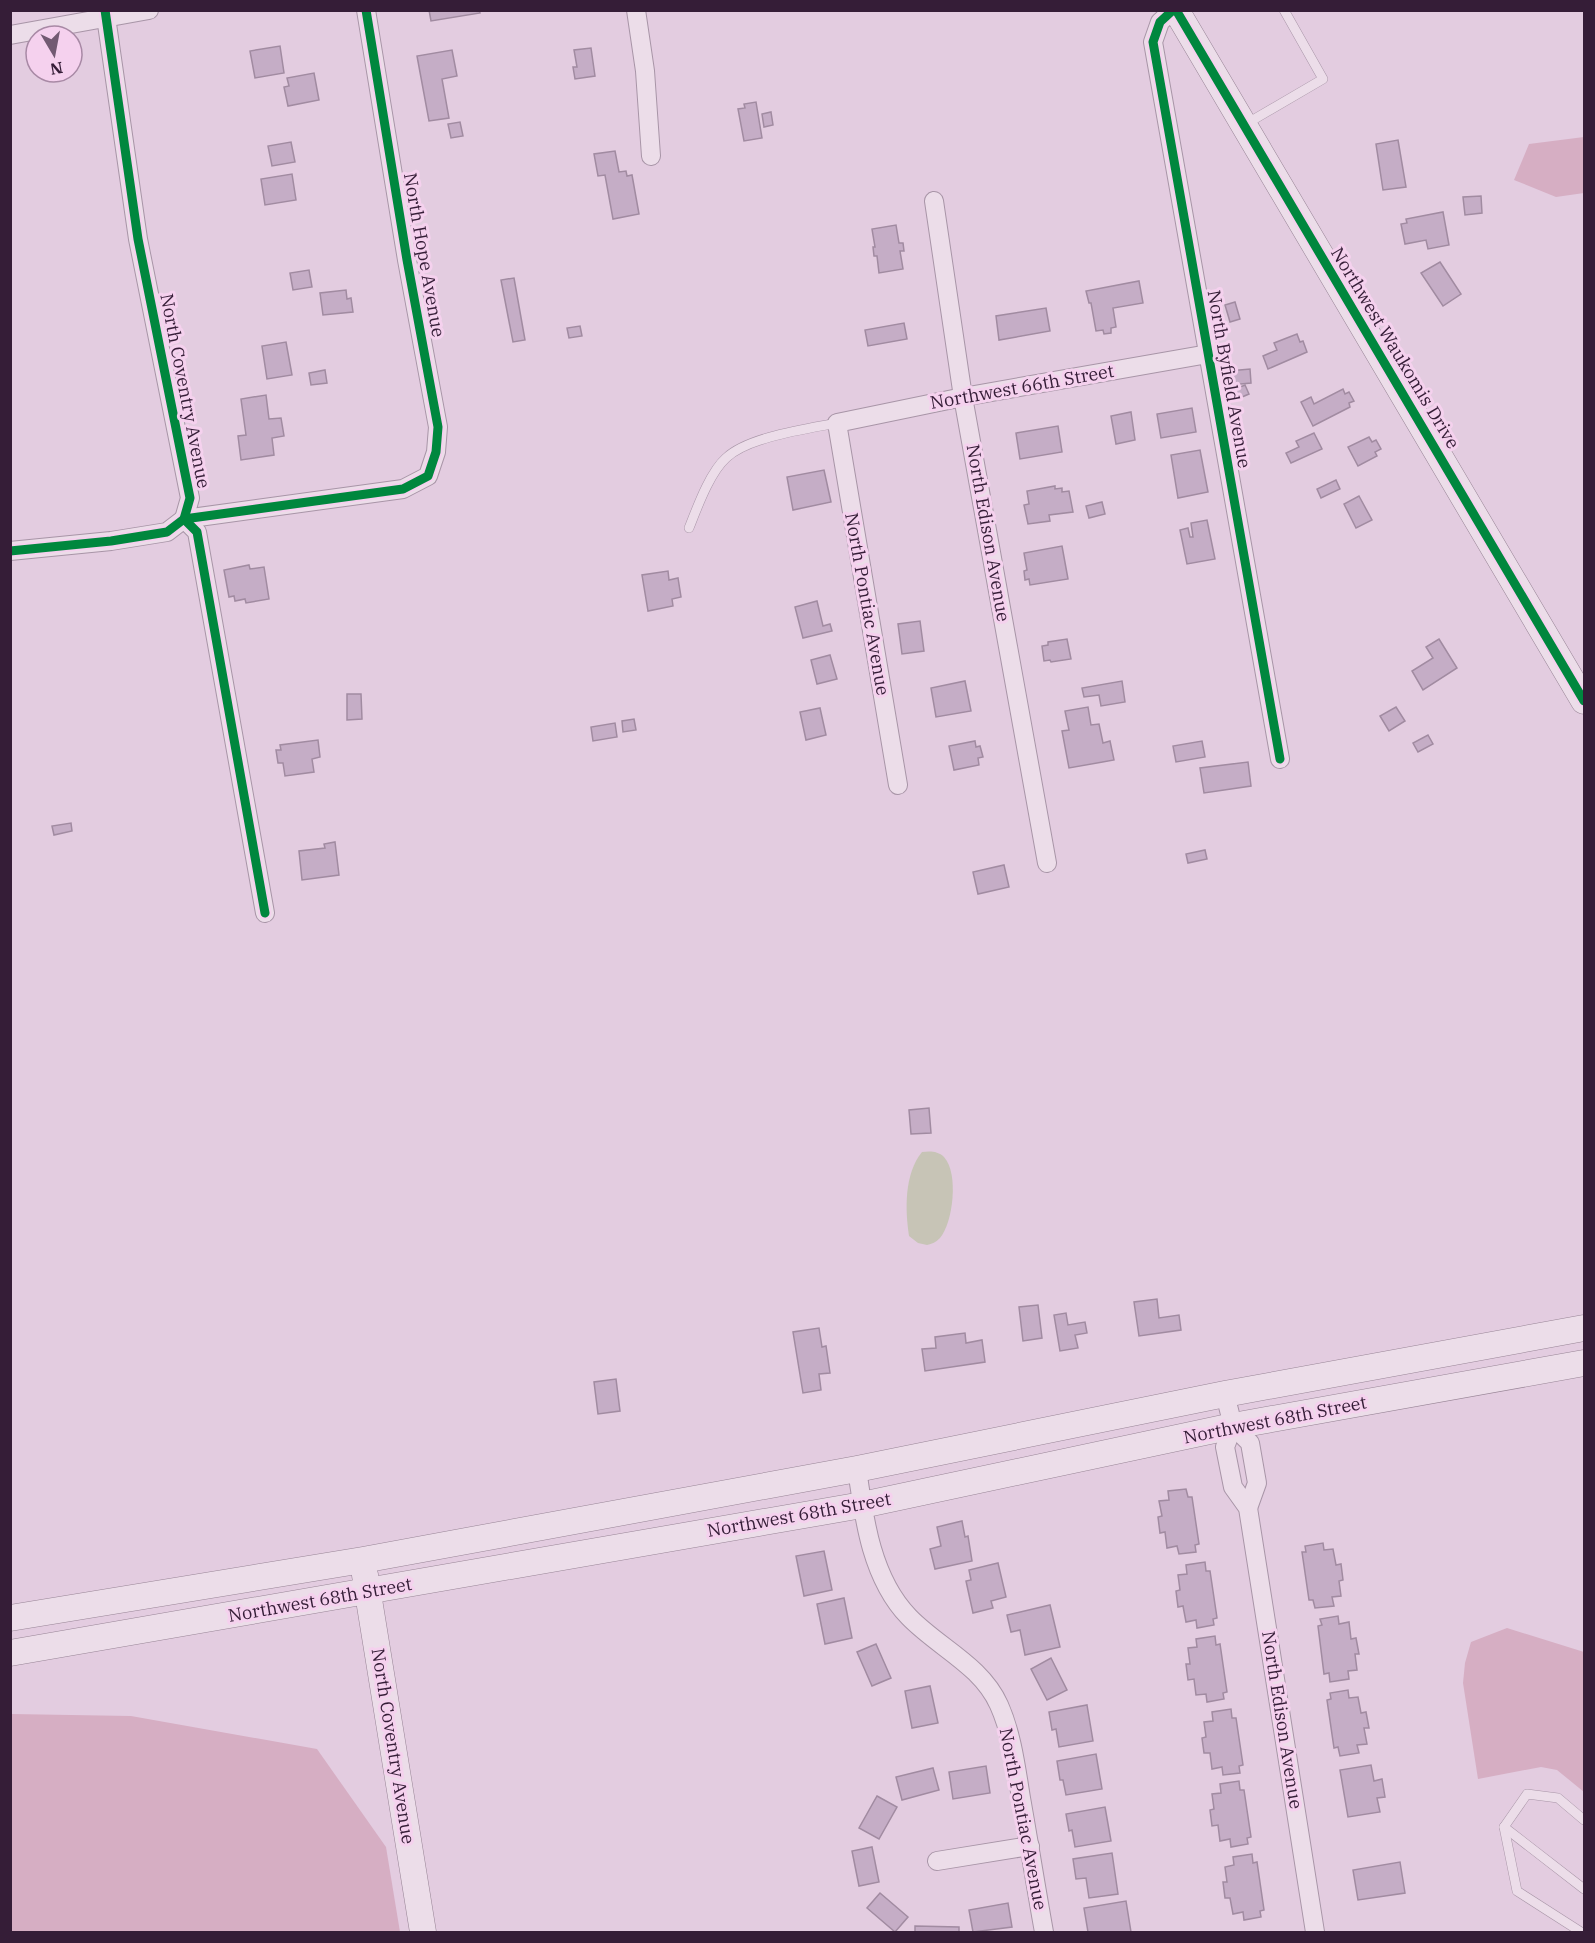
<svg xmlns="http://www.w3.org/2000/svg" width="1595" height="1943" viewBox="0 0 1595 1943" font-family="'IBM Plex Serif',serif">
  <rect width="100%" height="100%" fill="#e3cce0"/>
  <!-- green -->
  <g fill="#d6aec3">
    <polygon points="1584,137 1584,193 1556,197 1514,180 1529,144"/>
    <polygon points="1507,1628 1584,1652 1584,1792 1557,1770 1541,1767 1478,1779 1463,1683 1465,1663 1471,1642"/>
    <polygon points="11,1714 131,1716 317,1749 386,1847 400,1932 11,1932"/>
  </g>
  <!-- water -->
  <path fill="#c7c4b6" d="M 922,1152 C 930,1151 938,1151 944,1157 C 959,1173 953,1223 940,1238 C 936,1242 932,1244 927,1245 L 918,1243 L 909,1236 C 905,1210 904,1174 922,1152 Z"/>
  <!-- building -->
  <g fill="#c5adc6" stroke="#a18ba1" stroke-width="1.5">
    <polygon points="429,10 479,10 480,13 431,21"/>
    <polygon points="280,46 284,73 255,78 250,51"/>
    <polygon points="591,48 595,76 575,79 573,67 577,67 574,50"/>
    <polygon points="452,50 457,76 442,79 449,118 429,121 417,56"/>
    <polygon points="314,73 319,100 288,106 284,87 289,86 287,78"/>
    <polygon points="756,102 762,138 744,141 738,109 745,108 744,104"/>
    <polygon points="771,112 773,125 764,127 762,114"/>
    <polygon points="460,122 463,136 451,138 448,124"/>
    <polygon points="1398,140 1406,187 1383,190 1376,144"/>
    <polygon points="291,142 295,162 272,166 268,146"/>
    <polygon points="615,151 619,172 626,171 627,176 632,175 639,214 613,219 605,175 598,176 594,154"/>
    <polygon points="292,174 296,200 265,205 261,179"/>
    <polygon points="1481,196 1482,213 1465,215 1463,197"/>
    <polygon points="1443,212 1449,245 1428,249 1426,240 1405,244 1401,224 1407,223 1406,219"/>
    <polygon points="896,225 899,243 903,243 904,251 900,251 903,269 879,273 877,256 874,256 873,247 875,247 872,229"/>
    <polygon points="1440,262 1461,294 1443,306 1421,273"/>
    <polygon points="309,270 312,287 293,290 290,273"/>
    <polygon points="514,278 525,340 513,342 501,280"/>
    <polygon points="1139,281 1143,303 1113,308 1116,327 1111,328 1111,333 1104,334 1103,330 1096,331 1091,303 1089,303 1086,291"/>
    <polygon points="346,290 347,299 351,298 353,312 323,315 320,293"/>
    <polygon points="1235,302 1240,319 1230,322 1225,305"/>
    <polygon points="1046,308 1050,331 999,340 996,316"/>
    <polygon points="904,323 907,339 868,346 865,330"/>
    <polygon points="580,326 582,336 569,338 567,328"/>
    <polygon points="1297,334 1300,342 1303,341 1307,352 1268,369 1263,356 1277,350 1274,343"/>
    <polygon points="286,342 292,375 267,379 262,346"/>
    <polygon points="1250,369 1251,383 1230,385 1229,371"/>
    <polygon points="325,370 327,383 311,385 309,373"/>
    <polygon points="1245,385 1249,394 1235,400 1231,391"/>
    <polygon points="1343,389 1345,394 1349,392 1354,401 1349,403 1350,407 1313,426 1301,402 1311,397 1314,404"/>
    <polygon points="266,395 269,419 281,418 284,436 272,438 274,455 241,460 238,436 246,435 241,399"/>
    <polygon points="1192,408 1196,432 1161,438 1157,414"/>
    <polygon points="1131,412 1135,440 1116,444 1111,416"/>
    <polygon points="1058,426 1062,452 1020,459 1016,433"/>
    <polygon points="1314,433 1322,449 1291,463 1286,453 1299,447 1296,441"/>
    <polygon points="1369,437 1372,442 1376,440 1381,449 1375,452 1377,456 1358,466 1348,447"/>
    <polygon points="1200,450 1208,492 1178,498 1171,455"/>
    <polygon points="824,470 831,502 793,510 787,477"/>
    <polygon points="1336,480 1340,489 1321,498 1317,489"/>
    <polygon points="1055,486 1055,489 1062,488 1062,492 1069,491 1073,512 1049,515 1050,521 1028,524 1024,505 1029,504 1027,491"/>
    <polygon points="1359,496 1372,520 1356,528 1344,504"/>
    <polygon points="1102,502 1105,514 1089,518 1086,506"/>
    <polygon points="1207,520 1215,559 1187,564 1180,530 1188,528 1190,537 1193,537 1191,523"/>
    <polygon points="1062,546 1068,579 1030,585 1029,579 1025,580 1024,571 1027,570 1024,553"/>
    <polygon points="249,565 250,569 264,567 269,599 246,603 245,599 235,601 234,596 229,597 224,570"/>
    <polygon points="668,571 669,580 678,578 681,597 672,599 673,606 648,611 642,575"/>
    <polygon points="817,601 823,626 830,624 832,631 803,638 795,607"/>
    <polygon points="920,621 924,651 902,654 898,624"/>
    <polygon points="1067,639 1071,659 1051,662 1050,660 1044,661 1042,646 1048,645 1048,642"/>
    <polygon points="1439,639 1457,668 1423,690 1412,671 1433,658 1426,647"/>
    <polygon points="830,655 837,679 817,684 811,660"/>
    <polygon points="965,681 971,711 936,717 931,688"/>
    <polygon points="1122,681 1125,702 1101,706 1099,695 1084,697 1082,688"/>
    <polygon points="347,694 361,694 362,719 347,720"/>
    <polygon points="1088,707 1091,725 1099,724 1103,743 1110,741 1114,760 1069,768 1062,731 1069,730 1065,711"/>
    <polygon points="1396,707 1405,721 1389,731 1380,716"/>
    <polygon points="820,708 826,735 806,740 800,712"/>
    <polygon points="634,719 636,730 623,732 622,721"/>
    <polygon points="615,723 617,737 593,741 591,727"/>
    <polygon points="1428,735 1433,744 1418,752 1413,743"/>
    <polygon points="318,740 320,757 312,759 314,772 285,776 283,763 278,763 276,750 281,750 280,745"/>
    <polygon points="975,741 976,747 980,746 983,757 978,758 979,765 954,770 949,746"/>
    <polygon points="1202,741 1205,757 1176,762 1173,746"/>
    <polygon points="1248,762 1251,786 1204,793 1200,768"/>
    <polygon points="71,823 72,831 54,835 52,826"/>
    <polygon points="335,842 339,875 302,880 299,851 325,848 324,844"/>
    <polygon points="1205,850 1207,859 1188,863 1186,854"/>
    <polygon points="1004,865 1009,887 978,894 973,872"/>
    <polygon points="929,1108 931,1133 911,1134 909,1110"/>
    <polygon points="1157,1299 1159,1318 1179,1315 1181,1330 1139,1336 1134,1302"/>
    <polygon points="1038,1305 1042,1338 1023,1341 1019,1307"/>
    <polygon points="1066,1313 1068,1325 1085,1322 1087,1333 1075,1335 1078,1348 1060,1351 1054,1315"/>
    <polygon points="819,1328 822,1347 826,1346 830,1373 819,1374 821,1390 803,1393 793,1332"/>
    <polygon points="965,1333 966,1343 982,1340 985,1362 925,1371 922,1349 936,1348 935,1337"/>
    <polygon points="616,1379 620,1411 598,1414 594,1382"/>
    <polygon points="1186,1489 1188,1497 1192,1497 1199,1544 1195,1545 1196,1552 1179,1554 1177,1546 1167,1548 1165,1532 1160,1533 1158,1517 1162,1516 1159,1501 1169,1500 1168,1491"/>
    <polygon points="962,1521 965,1537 968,1536 972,1561 935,1569 930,1549 941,1546 937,1527"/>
    <polygon points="1323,1543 1324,1550 1333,1549 1336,1565 1341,1564 1343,1580 1339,1581 1341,1596 1332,1597 1334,1606 1315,1608 1313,1600 1309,1600 1302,1552 1306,1552 1305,1546"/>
    <polygon points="824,1551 832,1590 804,1596 796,1556"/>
    <polygon points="1205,1562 1206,1571 1210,1571 1217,1618 1213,1619 1214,1625 1197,1628 1196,1620 1186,1622 1183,1606 1178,1607 1176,1591 1180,1590 1178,1575 1187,1574 1186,1565"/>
    <polygon points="998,1563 1006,1597 991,1601 993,1608 973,1613 966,1581 971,1580 969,1570"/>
    <polygon points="844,1598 852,1638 825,1644 817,1604"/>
    <polygon points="1050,1605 1060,1647 1025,1655 1020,1630 1011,1632 1007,1615"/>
    <polygon points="1338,1616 1339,1624 1349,1622 1351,1639 1356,1638 1359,1654 1355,1654 1357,1670 1348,1671 1349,1679 1330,1682 1329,1673 1324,1674 1318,1626 1322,1625 1320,1619"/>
    <polygon points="1215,1636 1216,1645 1220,1644 1227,1692 1223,1693 1224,1699 1207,1702 1206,1694 1196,1695 1194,1679 1188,1680 1186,1664 1190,1664 1188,1648 1197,1647 1196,1639"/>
    <polygon points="876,1644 891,1678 872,1686 857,1652"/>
    <polygon points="1051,1658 1067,1690 1047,1700 1031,1669"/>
    <polygon points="930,1686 938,1723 912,1728 905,1691"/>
    <polygon points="1348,1690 1349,1698 1358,1697 1361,1713 1366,1712 1369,1728 1364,1728 1367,1744 1357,1745 1359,1753 1340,1756 1338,1747 1334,1748 1327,1700 1331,1699 1330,1693"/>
    <polygon points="1087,1705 1093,1741 1059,1747 1056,1729 1052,1730 1049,1712"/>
    <polygon points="1231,1709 1232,1718 1236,1718 1243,1765 1239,1766 1240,1773 1223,1775 1222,1767 1212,1769 1210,1753 1204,1753 1202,1738 1206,1737 1204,1722 1213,1721 1212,1712"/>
    <polygon points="1096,1754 1102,1789 1066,1795 1063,1780 1060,1780 1057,1761"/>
    <polygon points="1371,1765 1374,1781 1382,1779 1385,1797 1377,1798 1380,1812 1348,1817 1340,1770"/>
    <polygon points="986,1766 990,1793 953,1799 949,1772"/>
    <polygon points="933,1768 939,1790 902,1800 896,1777"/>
    <polygon points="1239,1781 1240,1790 1244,1790 1251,1837 1247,1838 1248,1844 1231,1847 1230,1839 1220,1841 1218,1825 1212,1826 1210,1810 1214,1809 1212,1794 1221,1793 1220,1784"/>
    <polygon points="877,1796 897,1807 879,1839 859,1828"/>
    <polygon points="1105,1807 1111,1841 1075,1847 1072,1830 1069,1831 1066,1814"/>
    <polygon points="872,1847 879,1882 859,1886 852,1851"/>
    <polygon points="1112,1853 1118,1894 1089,1898 1086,1878 1076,1879 1073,1859"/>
    <polygon points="1252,1854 1253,1863 1257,1862 1264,1910 1260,1911 1261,1917 1244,1920 1243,1912 1233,1914 1230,1898 1225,1898 1223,1882 1227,1882 1225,1867 1234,1865 1233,1857"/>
    <polygon points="1400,1862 1405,1893 1358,1900 1353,1870"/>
    <polygon points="880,1893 908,1917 895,1932 867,1908"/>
    <polygon points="1126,1901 1131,1932 1088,1932 1084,1908"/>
    <polygon points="1008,1903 1012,1927 973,1932 969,1910"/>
    <polygon points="915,1926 959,1927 959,1932 915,1932"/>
  </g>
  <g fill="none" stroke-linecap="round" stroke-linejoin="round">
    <!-- lane casing -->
    <g stroke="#a895a7" stroke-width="10">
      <g id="lane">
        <polyline points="1246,124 1323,79 1284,10"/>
        <path d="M 689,528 C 697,508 710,472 726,458 C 748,437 806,429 837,423"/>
        <polyline points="1504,1827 1584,1889"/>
        <polyline points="1581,1932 1517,1891 1504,1827 1527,1794 1558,1798 1584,1820"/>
      </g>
    </g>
    <!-- street casing -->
    <g stroke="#a895a7" stroke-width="20">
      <g id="street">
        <polyline points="105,10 138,239 190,498 184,519 197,532 265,913"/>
        <polyline points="636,10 645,71 651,156"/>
        <polyline points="1173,10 1160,22 1153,42 1280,759"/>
        <polyline points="10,35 149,10"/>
        <polyline points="934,201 963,397 1047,863"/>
        <polyline points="10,551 111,541 167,532 184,519 403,489 428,476 436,452 438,427 407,260 366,10"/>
        <polyline points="898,785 837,423 963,397 1208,354"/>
        <polyline points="1225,1394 1233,1426 1250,1443 1257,1483 1248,1508"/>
        <polyline points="1233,1426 1225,1447 1233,1487 1248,1508 1315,1932"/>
        <path d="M 857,1469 C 864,1520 872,1579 909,1617 C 939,1648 981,1665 999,1705 C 1012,1734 1016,1767 1021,1798 C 1029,1843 1036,1888 1044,1932"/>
        <polyline points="937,1861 1030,1846"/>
      </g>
    </g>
    <!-- secondary casing -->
    <g stroke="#988596" stroke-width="27">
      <g id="secondary">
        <polyline points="1176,10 1584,701"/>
        <polyline points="365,1575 423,1932"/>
        <polyline points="10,1618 363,1560 857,1469 1225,1394 1584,1328"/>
        <polyline points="10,1653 862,1505 1233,1426 1584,1363"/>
      </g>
    </g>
    <!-- lane -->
    <use href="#lane" stroke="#ecdde9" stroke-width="9"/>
    <!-- street -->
    <use href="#street" stroke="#ecdde9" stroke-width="18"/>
    <!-- secondary -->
    <use href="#secondary" stroke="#ecdde9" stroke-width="26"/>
    <!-- cycleway casing -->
    <g stroke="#f5d1ee" stroke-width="13">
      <g id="cycleway">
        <polyline points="105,10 138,239 190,498 184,519 197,532 265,913"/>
        <polyline points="1173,10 1160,22 1153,42 1280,759"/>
        <polyline points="1176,10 1584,701"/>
        <polyline points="10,551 111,541 167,532 184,519 403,489 428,476 436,452 438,427 407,260 366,10"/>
      </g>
    </g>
    <!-- cycleway -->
    <use href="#cycleway" stroke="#00873e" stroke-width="9"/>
  </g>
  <g text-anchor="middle" stroke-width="6" stroke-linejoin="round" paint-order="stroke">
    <!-- street labels -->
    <g font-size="18" fill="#351d37" stroke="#f5d1ee">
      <text transform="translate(424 255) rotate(80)" y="6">North Hope Avenue</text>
      <text transform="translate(1395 348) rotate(59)" y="6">Northwest Waukomis Drive</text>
      <text transform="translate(1229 379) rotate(80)" y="6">North Byfield Avenue</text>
      <text transform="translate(1022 387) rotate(-10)" y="6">Northwest 66th Street</text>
      <text transform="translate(185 391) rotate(79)" y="6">North Coventry Avenue</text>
      <text transform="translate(988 533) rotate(80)" y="6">North Edison Avenue</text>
      <text transform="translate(867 604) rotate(80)" y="6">North Pontiac Avenue</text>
      <text transform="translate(1275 1420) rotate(-11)" y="6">Northwest 68th Street</text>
      <text transform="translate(799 1515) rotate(-10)" y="6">Northwest 68th Street</text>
      <text transform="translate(320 1600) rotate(-10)" y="6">Northwest 68th Street</text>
      <text transform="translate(1282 1720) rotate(81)" y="6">North Edison Avenue</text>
      <text transform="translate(393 1746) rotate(81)" y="6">North Coventry Avenue</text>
      <text transform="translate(1023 1819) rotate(79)" y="6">North Pontiac Avenue</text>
    </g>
  </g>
  <!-- border -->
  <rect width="1595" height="1943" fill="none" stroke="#351d37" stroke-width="24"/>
  <!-- north arrow -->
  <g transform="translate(54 54) rotate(170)"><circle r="28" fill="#f5d1ee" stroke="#a889a5" stroke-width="1.5"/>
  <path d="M0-4.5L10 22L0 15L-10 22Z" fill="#725a72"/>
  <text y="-9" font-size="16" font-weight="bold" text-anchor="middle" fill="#351d37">N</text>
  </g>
</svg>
